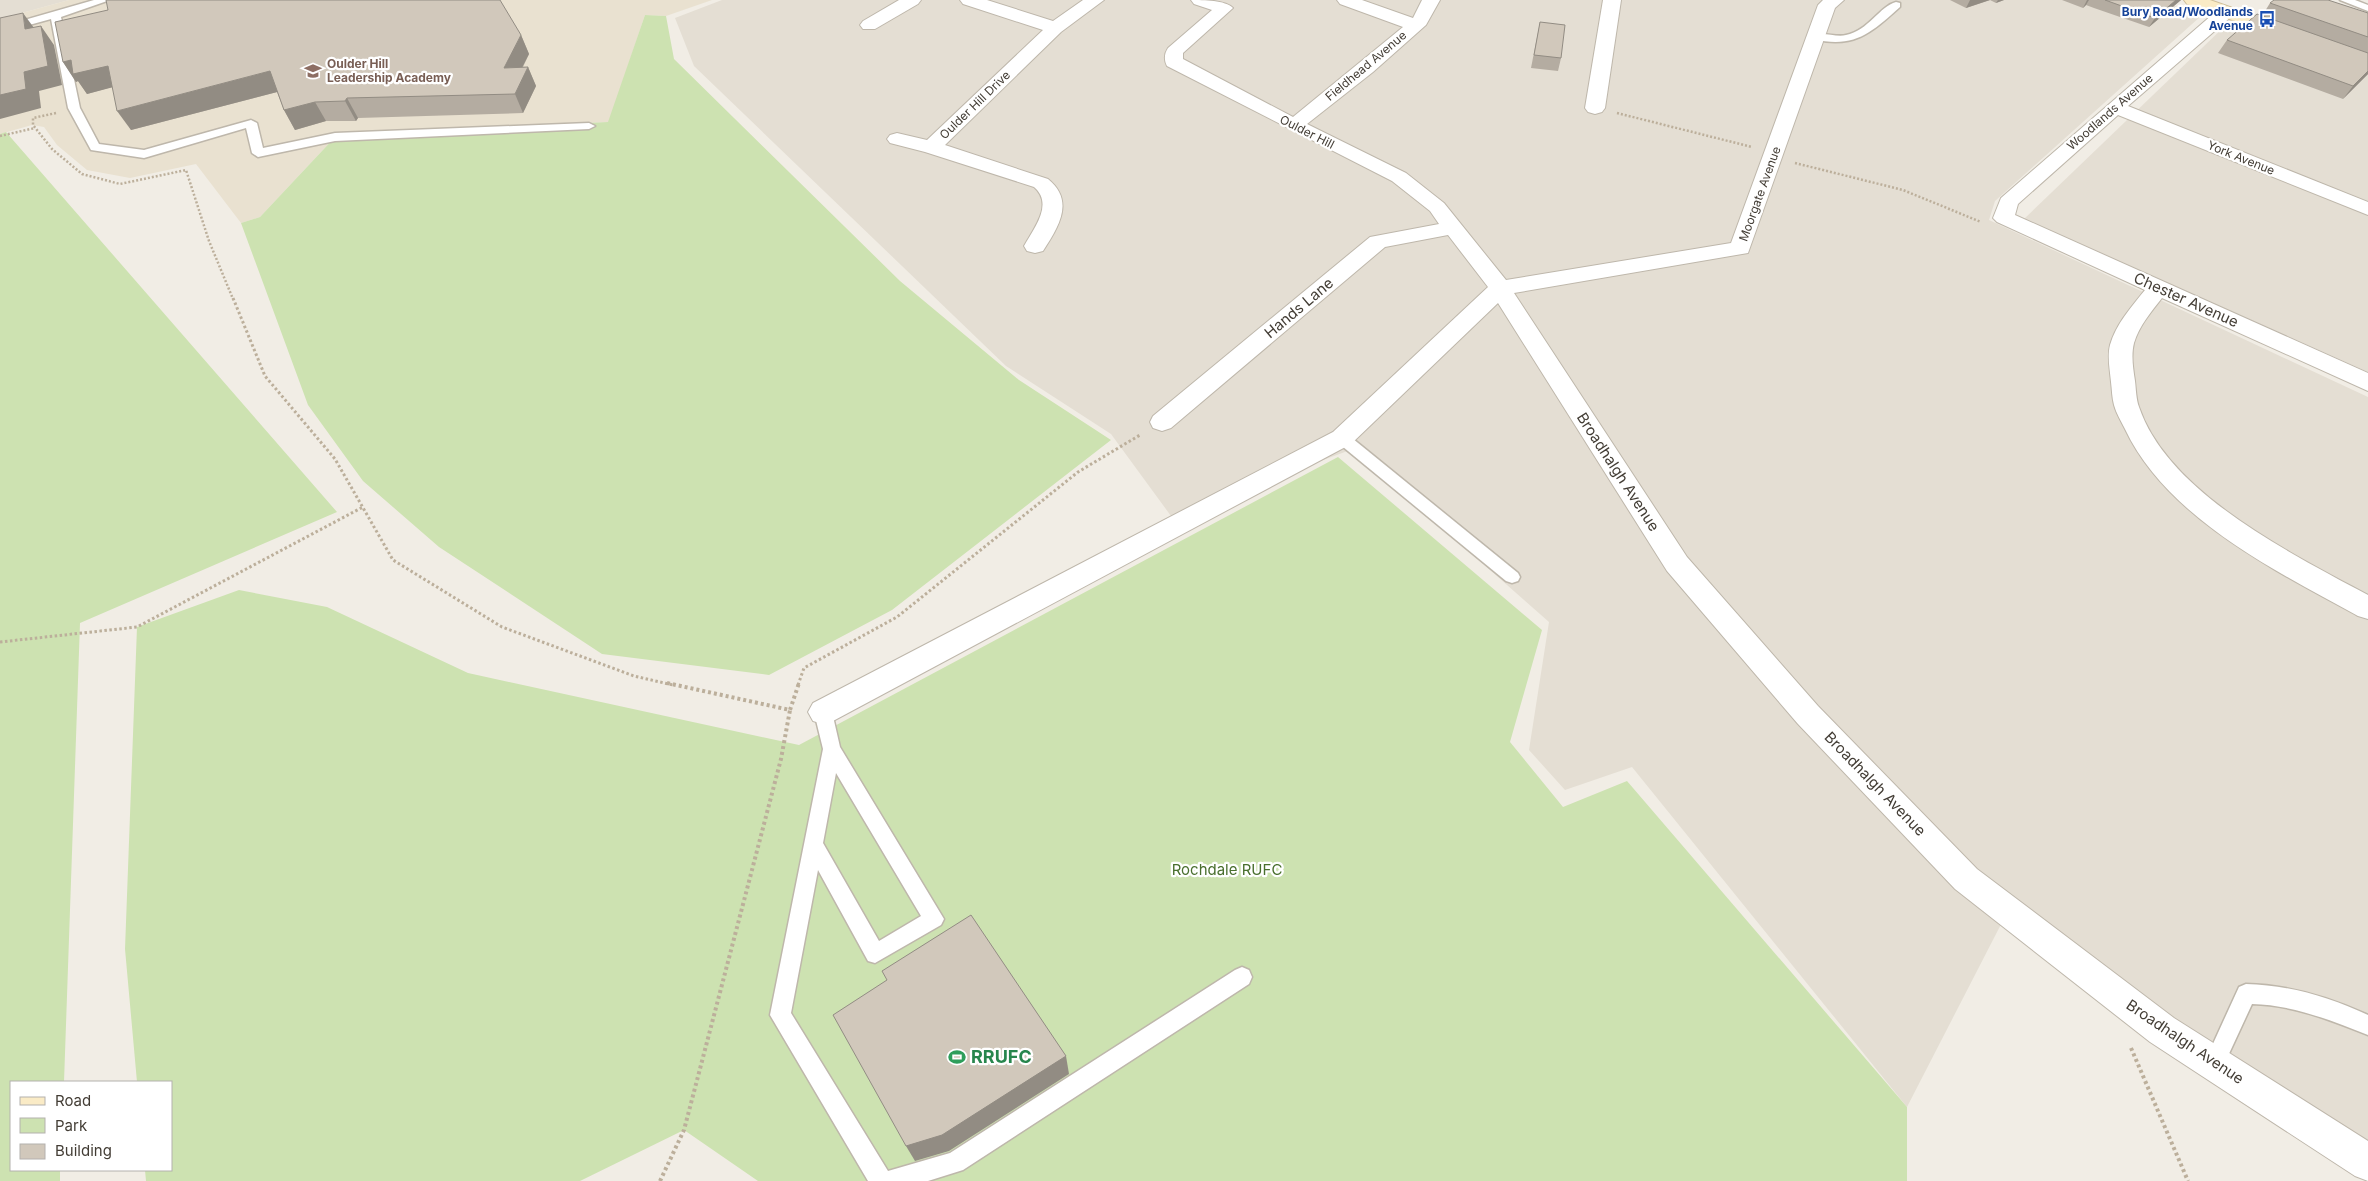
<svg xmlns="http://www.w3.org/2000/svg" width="2368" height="1181" viewBox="0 0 2368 1181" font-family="Inter,sans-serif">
  <rect width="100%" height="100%" fill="#f1ede5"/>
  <!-- residential -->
  <g fill="#e4ded3">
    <polygon points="0,0 69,0 0,19"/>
    <polygon points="722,0 2158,0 2201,16 1995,201 1989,220 2368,397 2368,1144 2119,985 2013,901 1907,1107 1632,767 1565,790 1529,750 1549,622 1353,449 1171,516 1111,434 1006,366 694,66 675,18"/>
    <polygon points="2227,24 2368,73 2368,372 2024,219"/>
  </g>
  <!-- education -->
  <polygon fill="#e9e1d0" points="69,0 712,0 666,16 645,15 609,122 337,135 260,217 241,223 196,164 130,178 87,170 57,145 44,127 32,125 0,134 0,19"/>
  <!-- green -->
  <g fill="#cde2b1">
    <polygon points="645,15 666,16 674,59 900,281 1019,380 1111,440 892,610 769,675 602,654 439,547 363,481 308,405 241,223 260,217 337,135 608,122"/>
    <polygon points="6,132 337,512 80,623 64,1082 11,1082 11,1170 60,1170 60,1181 0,1181 0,134"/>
    <polygon points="1338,457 1542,630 1510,742 1563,807 1627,781 1907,1107 1907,1181 758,1181 684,1130 580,1181 146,1181 145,1170 171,1170 171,1082 137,1082 125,949 137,627 239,590 327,607 468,673 799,745"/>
  </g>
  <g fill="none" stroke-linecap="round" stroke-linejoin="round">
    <!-- service casing -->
    <g stroke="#beb7ab" stroke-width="3">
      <g id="service">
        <polygon points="94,0 110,0 61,17 80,108 99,144 144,150 251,120 257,123 263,148 335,133 589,123 595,126 589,129 335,141 258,157 252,153 246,128 144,158 91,150 68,108 51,19 0,33 0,27"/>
        <polygon points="2340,0 2355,0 2368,5 2368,11"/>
        <path d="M 1896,2 L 1900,3 L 1900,7 C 1871,33 1854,49 1813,39 L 1812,37 C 1819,30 1836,38 1846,35 C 1868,31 1880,6 1896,2 Z"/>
        <polygon points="1342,433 1347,434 1518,573 1520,577 1518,581 1512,583 1506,581 1337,442 1335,438 1337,434"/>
        <path d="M 823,705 L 829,707 L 832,712 L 840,747 L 944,919 L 941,925 L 875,963 L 868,961 L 818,870 L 791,1013 L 888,1171 L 950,1153 L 1235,970 L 1242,967 L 1249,970 L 1252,977 L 1249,984 L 963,1170 L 928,1181 L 868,1181 L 770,1015 L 823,749 L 814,712 L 817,707 ZM 836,773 L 921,916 L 879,941 L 823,843 Z"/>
        <path d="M 2246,984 C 2289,985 2329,997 2368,1015 L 2368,1035 C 2330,1020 2293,1005 2252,1004 L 2221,1071 L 2214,1075 L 2207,1071 L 2203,1064 L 2207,1057 L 2239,987 Z"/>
      </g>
    </g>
    <!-- minor casing -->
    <g stroke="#beb7ab" stroke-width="2">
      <g id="minor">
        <polygon points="899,0 921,0 918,4 875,29 863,29 860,25 863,21"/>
        <path d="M 960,0 L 987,0 L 1053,21 L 1083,0 L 1104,0 L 1061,32 L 945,145 L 1048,179 C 1075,201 1059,226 1043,251 L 1035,253 L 1027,251 L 1024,246 C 1034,228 1054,204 1034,187 L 925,152 L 890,143 L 887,139 L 890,135 L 897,133 L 927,140 L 1043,30 L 963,4 Z"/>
        <path d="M 1191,0 C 1204,0 1225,0 1233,8 L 1183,53 L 1183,59 L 1293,117 L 1403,27 L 1340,4 L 1337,0 L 1362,0 L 1413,18 L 1422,0 L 1440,0 L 1426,25 L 1373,72 L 1307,124 L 1406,173 L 1444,203 L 1506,280 L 1731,243 L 1818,5 L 1823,0 L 1844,0 L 1835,8 L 1748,253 L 1514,293 L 1687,557 L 1818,706 L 1977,869 L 2174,1018 L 2368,1141 L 2368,1181 L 2355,1176 L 2150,1042 L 1955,889 L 1798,724 L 1667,571 L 1498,303 L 1351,444 L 833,721 L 823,724 L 813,721 L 808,712 L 813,703 L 1333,432 L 1488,287 L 1448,235 L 1385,247 L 1171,428 L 1162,431 L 1153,428 L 1150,422 L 1153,416 L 1370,237 L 1439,224 L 1430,211 L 1392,181 L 1167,66 C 1164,60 1164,54 1168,48 L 1212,10 L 1194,4 Z"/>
        <polygon points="1603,0 1621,0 1605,108 1602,112 1595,114 1588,112 1585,108"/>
        <path d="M 2226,7 L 2232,8 L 2235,12 L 2232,16 L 2128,106 L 2368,202 L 2368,215 L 2118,115 L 2018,204 L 2015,215 L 2368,373 L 2368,391 L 2162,298 C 2151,312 2139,326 2134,343 C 2131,355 2133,368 2135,381 C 2136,389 2136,399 2139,407 C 2168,493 2292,554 2368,595 L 2368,619 L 2358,616 C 2276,571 2167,518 2125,429 C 2121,421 2116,413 2114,405 C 2112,398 2112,390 2111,382 C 2110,370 2107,357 2110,345 C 2116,324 2132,306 2145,290 L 1997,222 L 1993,218 L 2001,198 L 2220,8 Z"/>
      </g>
    </g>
    <!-- secondary casing -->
    <g stroke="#cdbd98" stroke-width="2">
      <polygon id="secondary" points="2184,0 2210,0 2292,29 2295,33 2292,37 2280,37 2187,4"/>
    </g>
    <!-- path-far2 -->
    <g stroke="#bcaf9b" stroke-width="2.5" stroke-dasharray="2 2" stroke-linecap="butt">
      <polyline points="56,113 33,118 33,125 52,149 82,174 120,184 186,170 209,241 233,299"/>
      <polyline points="1617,113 1752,147"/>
      <polyline points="0,136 35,128"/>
      <polyline points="1795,163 1903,190 1981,222"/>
    </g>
    <!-- path-far1 -->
    <g stroke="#bcaf9b" stroke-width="3" stroke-dasharray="2.5 2.5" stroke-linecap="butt">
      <polyline points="233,298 265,376 335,459 393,560 502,627 634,676 673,685"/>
      <polyline points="0,642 137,627 363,507"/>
      <polyline points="798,685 804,668 897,617 1078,472 1140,435"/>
    </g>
    <!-- path -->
    <g stroke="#bcaf9b" stroke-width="4" stroke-dasharray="3 3" stroke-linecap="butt">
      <polyline points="667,683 790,710 799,683"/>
      <polyline points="2131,1048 2188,1181"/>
      <polyline points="660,1181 684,1130 781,759 790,710"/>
    </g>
    <!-- service -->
    <use href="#service" fill="#fff" fill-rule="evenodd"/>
    <!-- minor -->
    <use href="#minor" fill="#fff" fill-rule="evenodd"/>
    <!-- secondary -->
    <use href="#secondary" fill="#faebc6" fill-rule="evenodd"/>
  </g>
  <!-- wall -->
  <g fill="#b4aca1">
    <polygon points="1950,0 2004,0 1996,3 1990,0 1966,8"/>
    <polygon points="2062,0 2181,0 2149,27 2094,8 2086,5 2083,8"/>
    <polygon points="2270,3 2368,13 2368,74 2343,99 2218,53 2227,40 2262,16"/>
    <polygon points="108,10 521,35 529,54 523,67 528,67 536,86 523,113 358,118 356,121 326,121 295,130 284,110 277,92 131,130 112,87 87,94 78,81 76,82 63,62"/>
    <polygon points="1540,22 1561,58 1558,71 1531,68"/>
  </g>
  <!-- shaded-wall -->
  <g fill="#928c83">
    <polygon points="1970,0 1990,0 1966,8"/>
    <polygon points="1998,0 2004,0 1996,3"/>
    <polygon points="2087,0 2089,0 2086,5 2083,8"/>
    <polygon points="2176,0 2181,0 2149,27 2155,18"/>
    <polygon points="23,13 37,32 25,29"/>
    <polygon points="41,26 54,45 62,85 39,91 41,108 0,119 0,95 24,72"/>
    <polygon points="521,35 529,54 512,87 504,68"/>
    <polygon points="71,60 108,66 121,85 87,94 78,81 76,82 63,62"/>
    <polygon points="528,67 536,86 523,113 515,94"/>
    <polygon points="270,71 281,91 131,130 117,111"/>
    <polygon points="2368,71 2368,74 2343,99 2353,86"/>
    <polygon points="347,98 358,118 356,121 345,101"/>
    <polygon points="315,102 326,121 295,130 284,110"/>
    <polygon points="1066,1056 1069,1074 949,1151 915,1161 906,1146"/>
  </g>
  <!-- building -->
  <g fill="#d1c8bb" stroke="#928c83">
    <polygon points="106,0 500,0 521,35 504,68 528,67 515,94 347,98 345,101 315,102 284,110 270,71 117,111 108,66 73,74 71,60 63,62 55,22 108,10"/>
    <polygon points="2105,0 2176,0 2155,18"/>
    <polygon points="2274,0 2328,0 2368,13 2368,37 2270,3"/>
    <polygon points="23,13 25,29 41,26 48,66 24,72 26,89 0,95 0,18"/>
    <polygon points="2257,14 2368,53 2368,71 2353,86 2227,40"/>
    <polygon points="1540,22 1565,25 1561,58 1534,55"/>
    <polygon points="971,915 1066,1056 942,1135 906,1146 833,1015 887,980 882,971"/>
  </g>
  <!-- icons -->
  <defs>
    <g id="bus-bare" transform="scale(1.35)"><path d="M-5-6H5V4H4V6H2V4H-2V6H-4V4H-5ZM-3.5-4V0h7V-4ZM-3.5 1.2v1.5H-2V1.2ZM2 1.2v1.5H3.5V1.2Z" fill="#1a4fb4" stroke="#fff" stroke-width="2.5" paint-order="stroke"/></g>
    <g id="school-bare" transform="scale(1.35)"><path d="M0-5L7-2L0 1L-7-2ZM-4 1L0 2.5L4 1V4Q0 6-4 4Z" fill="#8d6e63" stroke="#fff" stroke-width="2.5" paint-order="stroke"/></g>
    <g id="stadium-bare" transform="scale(1.35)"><path d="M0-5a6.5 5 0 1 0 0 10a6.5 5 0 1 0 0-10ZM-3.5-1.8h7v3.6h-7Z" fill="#2e9e5b" stroke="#fff" stroke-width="2.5" paint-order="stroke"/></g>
  </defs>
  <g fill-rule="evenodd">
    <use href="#bus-bare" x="2267" y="19"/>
    <use href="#school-bare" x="313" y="71"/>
    <use href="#stadium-bare" x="957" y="1057"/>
  </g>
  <g text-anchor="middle" stroke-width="4.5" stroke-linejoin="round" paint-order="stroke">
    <!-- far-transit labels -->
    <g font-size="12" font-weight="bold" fill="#164399" stroke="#fff" text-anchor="end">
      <text x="2253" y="16">Bury Road/Woodlands<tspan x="2253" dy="14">Avenue</tspan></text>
    </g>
    <!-- far-education labels -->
    <g font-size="12" font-weight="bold" fill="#785e54" stroke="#fff" text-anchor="start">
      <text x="327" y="68">Oulder Hill<tspan x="327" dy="14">Leadership Academy</tspan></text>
    </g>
    <!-- far-street labels -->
    <g font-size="12" fill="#433d35" stroke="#fff">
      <text transform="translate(1366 66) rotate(-40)" y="4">Fieldhead Avenue</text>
      <text transform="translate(975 105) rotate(-44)" y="4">Oulder Hill Drive</text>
      <text transform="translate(2110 112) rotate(-41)" y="4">Woodlands Avenue</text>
      <text transform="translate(1307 132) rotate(27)" y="4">Oulder Hill</text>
      <text transform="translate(2241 158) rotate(22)" y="4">York Avenue</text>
      <text transform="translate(1760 194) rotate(-70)" y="4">Moorgate Avenue</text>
    </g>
    <!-- street labels -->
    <g font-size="15" fill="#433d35" stroke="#fff">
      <text transform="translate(2186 300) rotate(24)" y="5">Chester Avenue</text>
      <text transform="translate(1299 308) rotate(-40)" y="5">Hands Lane</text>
      <text transform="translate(1618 472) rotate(57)" y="5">Broadhalgh Avenue</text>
      <text transform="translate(1875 784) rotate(46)" y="5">Broadhalgh Avenue</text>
      <text transform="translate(2185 1042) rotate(34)" y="5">Broadhalgh Avenue</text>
    </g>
    <!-- park labels -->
    <g font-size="15" fill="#496f2e" stroke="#fff">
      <text x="1227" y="875">Rochdale RUFC</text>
    </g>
    <!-- near-leisure labels -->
    <g font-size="18" font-weight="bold" fill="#27864d" stroke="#fff" text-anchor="start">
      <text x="971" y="1063">RRUFC</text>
    </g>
  </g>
  <!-- legend -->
  <rect x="10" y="1081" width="162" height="90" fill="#ffffff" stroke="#b4b1ae"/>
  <rect x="20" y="1097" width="25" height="8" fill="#faebc6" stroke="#b4b1ae"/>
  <text x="55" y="1106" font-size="15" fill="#433d35">Road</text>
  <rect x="20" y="1118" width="25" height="15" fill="#cde2b1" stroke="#b4b1ae"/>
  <text x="55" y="1131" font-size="15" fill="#433d35">Park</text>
  <rect x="20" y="1144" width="25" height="15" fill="#d1c8bb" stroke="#b4b1ae"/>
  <text x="55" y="1156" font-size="15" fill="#433d35">Building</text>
</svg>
